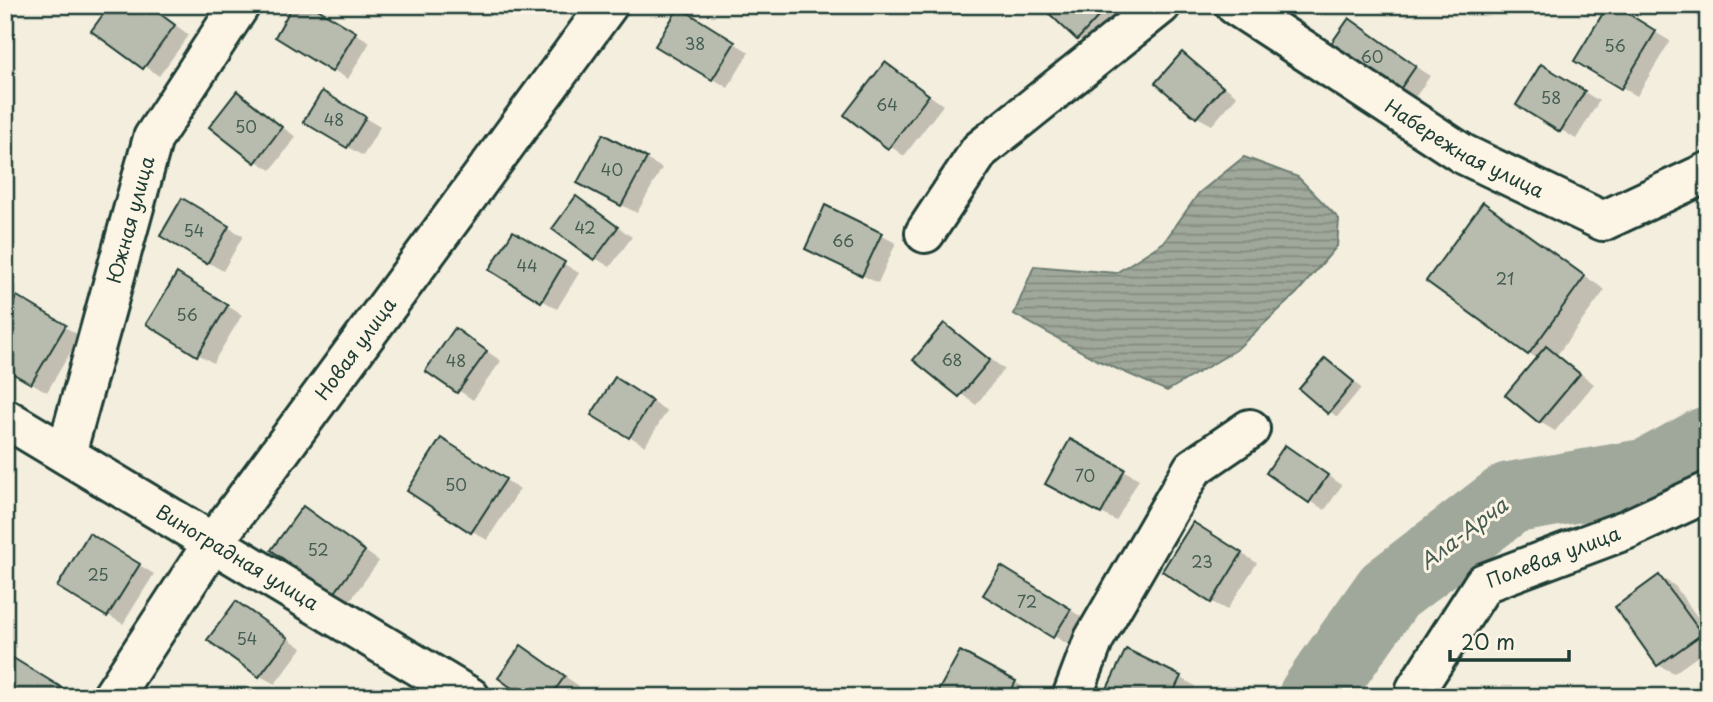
<svg xmlns="http://www.w3.org/2000/svg" width="1713" height="702" viewBox="0 0 1713 702" font-family="'Playpen Sans',sans-serif">
  <defs>
    <pattern id="water-rules" width="6" height="5" patternUnits="userSpaceOnUse" patternTransform="scale(1.75)"><rect width="6" height="5" fill="#a0a89b"/><path d="M0 2.5h6" fill="none" stroke="#828a7f"/></pattern>
  </defs>
  <rect width="100%" height="100%" fill="#f3eede"/>
  <filter id="ink" filterUnits="userSpaceOnUse"><feTurbulence type="fractalNoise" baseFrequency=".0143" numOctaves="2"/><feDisplacementMap in="SourceGraphic" scale="14" xChannelSelector="R" yChannelSelector="G"/><feConvolveMatrix kernelMatrix="1 2 1 2 8 2 1 2 1" color-interpolation-filters="sRGB"/></filter>
  <g filter="url(#ink)">
    <!-- water -->
    <polygon fill="url(#water-rules)" stroke="#6c7d72" stroke-width="2" points="1244,157 1298,177 1339,219 1337,246 1297,293 1236,350 1167,391 1097,360 1014,314 1034,266 1116,273 1164,242 1199,193"/>
    <!-- shadow -->
    <g fill="#0003">
      <polygon points="148,5 189,35 159,76 93,30"/>
      <polygon points="308,5 370,42 348,79 277,37"/>
      <polygon points="1132,5 1093,48 1078,39 1042,6"/>
      <polygon points="680,10 749,52 728,88 658,45"/>
      <polygon points="1625,14 1670,41 1637,96 1577,60"/>
      <polygon points="1364,29 1430,76 1412,102 1331,47"/>
      <polygon points="1182,54 1237,96 1212,125 1197,117"/>
      <polygon points="886,64 943,105 904,156 847,115"/>
      <polygon points="1557,75 1599,101 1576,139 1519,104"/>
      <polygon points="323,93 380,127 363,156 306,122"/>
      <polygon points="237,94 296,137 271,170 256,161"/>
      <polygon points="604,136 662,168 637,213 594,191"/>
      <polygon points="576,198 632,237 610,267 595,258"/>
      <polygon points="182,200 243,236 223,271 162,235"/>
      <polygon points="1484,205 1605,290 1557,355 1594,384 1555,431 1540,422 1538,359 1529,353"/>
      <polygon points="826,208 896,243 878,283 822,256"/>
      <polygon points="513,233 579,273 557,309 492,270"/>
      <polygon points="193,284 242,315 213,363 198,354"/>
      <polygon points="17,299 80,336 47,392 5,367"/>
      <polygon points="945,325 1004,369 976,405 916,360"/>
      <polygon points="456,330 501,361 473,400 428,370"/>
      <polygon points="1333,364 1361,388 1337,417 1302,389"/>
      <polygon points="631,388 667,411 645,446 594,414"/>
      <polygon points="1070,441 1139,479 1116,521 1048,483"/>
      <polygon points="1286,447 1342,485 1325,510 1310,501"/>
      <polygon points="456,449 520,489 487,540 409,491"/>
      <polygon points="304,508 379,561 349,602 334,594"/>
      <polygon points="1209,533 1257,563 1227,610 1212,602"/>
      <polygon points="90,535 154,574 123,624 59,586"/>
      <polygon points="1016,577 1085,619 1069,645 985,594"/>
      <polygon points="1660,577 1675,586 1708,632 1708,649 1674,673 1658,665"/>
      <polygon points="237,603 302,648 275,684 260,676"/>
      <polygon points="522,647 579,686 571,697 527,697"/>
      <polygon points="5,655 73,697 5,697"/>
      <polygon points="1180,677 1195,686 1190,697 1105,697"/>
      <polygon points="1015,682 1030,691 1027,697 943,697 939,694"/>
    </g>
    <g fill="none" stroke-linecap="round" stroke-linejoin="round">
      <!-- river -->
      <polyline stroke="#a0a89b" stroke-width="72" points="1314,697 1389,591 1510,498 1649,474 1708,442"/>
    </g>
    <!-- building -->
    <g fill="#b8bcae" stroke="#1f3d34" stroke-width="2">
      <polygon points="110,5 148,5 175,25 143,69 91,31"/>
      <polygon points="293,5 311,5 356,32 332,72 275,37"/>
      <polygon points="1040,5 1109,5 1077,40"/>
      <polygon points="1608,5 1614,5 1656,31 1621,89 1574,61"/>
      <polygon points="679,7 735,42 712,80 655,46"/>
      <polygon points="1349,18 1416,66 1396,95 1328,48"/>
      <polygon points="1182,52 1223,87 1196,118 1155,83"/>
      <polygon points="885,62 929,95 888,149 844,115"/>
      <polygon points="1541,64 1585,91 1560,132 1516,105"/>
      <polygon points="237,91 282,127 255,163 209,127"/>
      <polygon points="322,91 366,117 347,148 303,122"/>
      <polygon points="603,134 647,158 621,206 577,183"/>
      <polygon points="576,196 618,227 594,260 552,229"/>
      <polygon points="182,198 229,226 207,264 160,236"/>
      <polygon points="1483,202 1585,276 1528,355 1426,281"/>
      <polygon points="825,205 882,233 862,276 805,249"/>
      <polygon points="513,231 565,262 541,302 489,270"/>
      <polygon points="177,273 228,305 197,356 146,324"/>
      <polygon points="17,296 66,325 31,384 5,369 5,316"/>
      <polygon points="944,323 990,360 959,397 913,360"/>
      <polygon points="455,328 487,351 457,393 425,371"/>
      <polygon points="1546,346 1580,374 1539,423 1505,395"/>
      <polygon points="1325,358 1354,382 1328,414 1299,389"/>
      <polygon points="615,377 652,401 629,438 591,415"/>
      <polygon points="441,438 506,479 471,533 407,491"/>
      <polygon points="1070,439 1125,469 1101,514 1045,484"/>
      <polygon points="1285,445 1328,475 1309,503 1266,473"/>
      <polygon points="303,506 365,551 333,595 271,550"/>
      <polygon points="1193,522 1242,553 1211,603 1162,571"/>
      <polygon points="89,533 140,564 107,617 57,587"/>
      <polygon points="1001,566 1071,609 1053,638 983,595"/>
      <polygon points="1659,575 1702,634 1657,666 1615,607"/>
      <polygon points="236,601 288,638 259,677 207,640"/>
      <polygon points="521,645 565,676 550,697 524,697 498,678"/>
      <polygon points="1126,649 1181,676 1171,697 1103,697"/>
      <polygon points="960,651 1016,681 1008,697 936,695"/>
      <polygon points="5,653 64,689 59,697 5,697"/>
    </g>
    <g fill="none" stroke-linecap="round" stroke-linejoin="round">
      <!-- street casing -->
      <g stroke="#1f3d34" stroke-width="44">
        <g id="street">
          <path id="s1" d="M 1235,5 L 1463,154 L 1603,221 L 1708,172"/>
          <polyline points="925,233 980,150 1161,5"/>
          <path id="s2" d="M 5,418 L 470,697"/>
          <path id="s3" d="M 66,454 L 153,138 L 240,5"/>
          <path id="s4" d="M 112,697 L 213,543 L 608,5"/>
          <polyline points="1072,697 1094,639 1193,468 1250,429"/>
          <path id="s5" d="M 1415,697 L 1416,689 L 1484,583 L 1628,529 L 1708,492"/>
        </g>
      </g>
      <!-- street -->
      <use href="#street" stroke="#fcf5e5" stroke-width="38"/>
    </g>
  </g>
  <g text-anchor="middle" stroke-width="6" stroke-linejoin="round" paint-order="stroke">
    <!-- number labels -->
    <g font-size="16" fill="#455d52">
      <text x="695" y="50">38</text>
      <text x="1615" y="52">56</text>
      <text x="1372" y="63">60</text>
      <text x="1551" y="104">58</text>
      <text x="887" y="111">64</text>
      <text x="334" y="126">48</text>
      <text x="246" y="133">50</text>
      <text x="612" y="176">40</text>
      <text x="585" y="234">42</text>
      <text x="194" y="237">54</text>
      <text x="843" y="247">66</text>
      <text x="527" y="272">44</text>
      <text x="1505" y="285">21</text>
      <text x="187" y="321">56</text>
      <text x="952" y="366">68</text>
      <text x="456" y="367">48</text>
      <text x="1085" y="482">70</text>
      <text x="456" y="491">50</text>
      <text x="318" y="556">52</text>
      <text x="1202" y="568">23</text>
      <text x="98" y="581">25</text>
      <text x="1027" y="608">72</text>
      <text x="247" y="645">54</text>
    </g>
    <!-- street labels -->
    <g font-size="19" fill="#1f3d34" stroke="#fcf5e5">
      <text dy="7" stroke="none"><textPath href="#s1" startOffset="271">Набережная улица</textPath></text>
      <text dy="7" stroke="none"><textPath href="#s3" startOffset="243">Южная улица</textPath></text>
      <text dy="7" stroke="none"><textPath href="#s4" startOffset="425">Новая улица</textPath></text>
      <text dy="7" stroke="none"><textPath href="#s2" startOffset="271">Виноградная улица</textPath></text>
      <text dy="7" stroke="none"><textPath href="#s5" startOffset="208">Полевая улица</textPath></text>
    </g>
    <!-- water labels -->
    <g font-size="21" font-style="italic" fill="#465d53" stroke="#fcf5e5">
      <text transform="translate(1464 534) rotate(-37)" y="7">Ала-Арча</text>
    </g>
  </g>
  <!-- margin -->
  <rect width="1713" height="702" fill="none" stroke="#fcf5e5" stroke-width="28"/>
  <rect x="14" y="14" width="1685" height="674" fill="none" stroke="#1f3d34" stroke-width="2.5" filter="url(#ink)"/>
  <!-- scale -->
  <path d="M1450 650v10h119v-10" fill="none" stroke="#1f3d34" stroke-width="3.5"/>
  <text x="1461" y="650" font-size="21" fill="#1f3d34" stroke="#fcf5e5" stroke-width="5" paint-order="stroke">20 m</text>
</svg>
